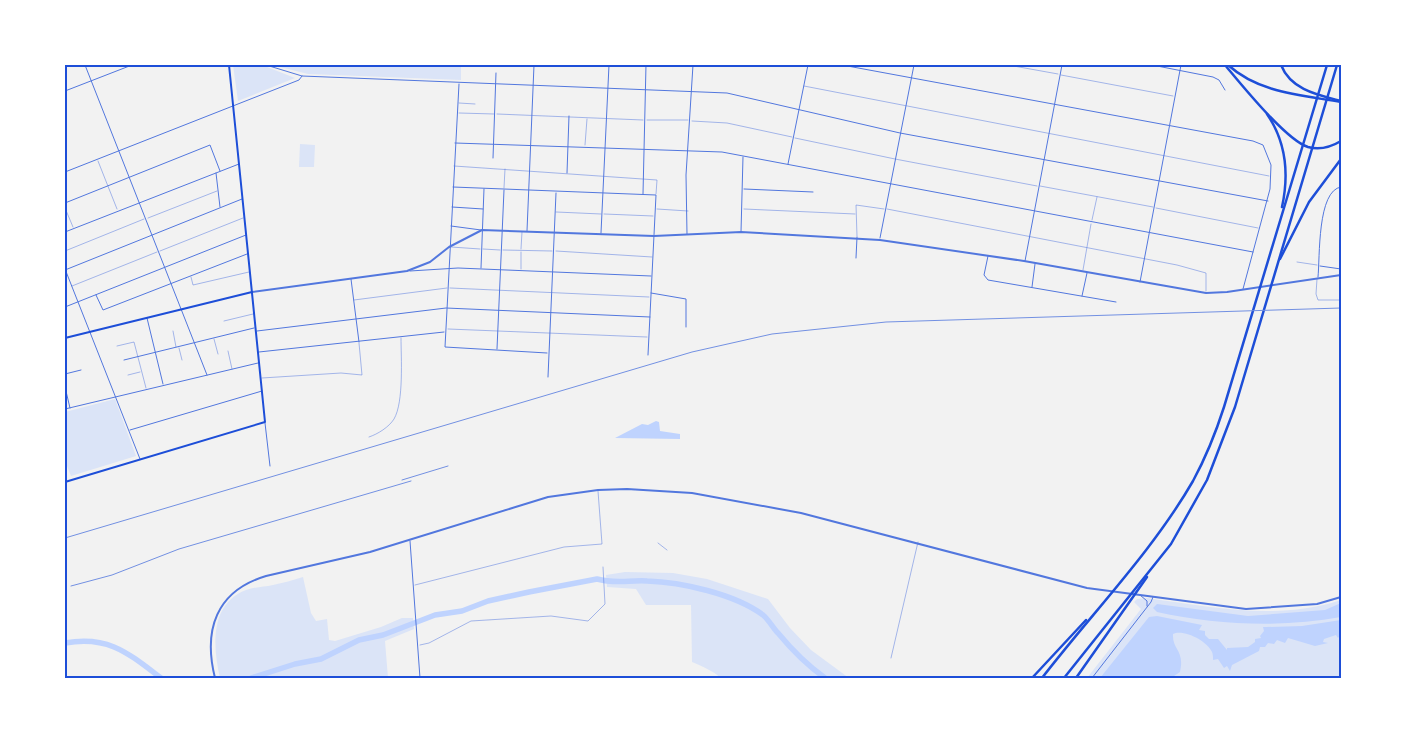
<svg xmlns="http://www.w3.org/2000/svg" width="1406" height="743" viewBox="0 0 1406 743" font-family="Ubuntu,sans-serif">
  <rect width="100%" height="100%" fill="#f2f2f2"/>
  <!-- green -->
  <g fill="#dbe4f7">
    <polygon points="233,65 262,65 295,78 238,101"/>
    <polygon points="272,65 461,65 461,80 308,74"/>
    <polygon points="300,144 315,145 314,167 299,167"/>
    <polygon points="115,399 136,456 71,476 65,461 65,412"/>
    <path d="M 625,572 L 673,573 L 707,579 L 768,599 L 790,628 L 811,650 L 849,678 L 721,678 C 713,671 702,666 692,662 L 691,605 L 646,605 L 636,589 L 607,587 L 606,575 Z"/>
    <path d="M 303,577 L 311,613 L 316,621 L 327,619 L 329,640 L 335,641 L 381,627 L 402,618 L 413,618 L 414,629 L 385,641 L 388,678 L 220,678 C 213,648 209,604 246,590 C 254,587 264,587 273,585 C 283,583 293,580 303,577 Z"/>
    <path d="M 1147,598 C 1211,607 1277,621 1341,600 L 1341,678 L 1087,678 L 1141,609 L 1134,602 L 1137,599 Z"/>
  </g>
  <!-- water -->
  <g fill="#bfd3fe">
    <polygon points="656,421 659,422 660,431 680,434 680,439 615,438 642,424 648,425"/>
    <path d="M 1341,603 L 1341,617 C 1281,628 1216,625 1157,612 L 1153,608 L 1157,604 L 1248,616 L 1325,610 Z"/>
    <path d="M 1157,616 L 1202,625 L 1199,630 L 1205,631 L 1205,635 L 1209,639 L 1218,639 L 1227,650 L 1227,648 L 1248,647 L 1255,642 L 1255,639 L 1261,638 L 1260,636 L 1264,631 L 1263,627 L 1266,627 L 1302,626 L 1341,620 L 1341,634 L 1338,638 L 1336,635 L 1324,639 L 1323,642 L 1328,643 L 1315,646 L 1288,638 L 1285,643 L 1277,640 L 1274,644 L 1268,643 L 1265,647 L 1260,647 L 1259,651 L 1232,665 L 1230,671 L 1227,666 L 1224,668 L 1218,659 L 1213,660 C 1213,657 1213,654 1212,652 C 1207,641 1184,629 1173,634 C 1172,650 1185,650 1180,672 L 1171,678 L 1100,678 L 1149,617 Z"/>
  </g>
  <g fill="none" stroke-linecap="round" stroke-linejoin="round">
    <!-- river -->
    <g stroke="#bfd3fe" stroke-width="5.5">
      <path d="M 65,643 C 108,635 128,653 161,678"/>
      <path d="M 251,678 L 295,664 L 321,659 L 359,640 L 383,635 L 435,615 L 462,611 L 488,601 L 529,592 L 597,579 C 614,584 630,580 647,581 C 681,582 735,594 763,615 C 769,620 773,628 778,633 C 792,650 807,665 825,678"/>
    </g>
    <!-- service -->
    <g stroke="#5277de" stroke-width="0.5">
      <polyline points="1008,65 1058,74"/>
      <polyline points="1061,75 1173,96"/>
      <polyline points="804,86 1269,176"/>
      <polyline points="459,103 475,104"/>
      <polyline points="459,113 494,114"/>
      <polyline points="497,114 643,120"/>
      <polyline points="647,120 688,120"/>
      <polyline points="692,121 727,123 792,137"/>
      <polyline points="795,138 895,159 1037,186"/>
      <polyline points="585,145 587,119"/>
      <polyline points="98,161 117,209"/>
      <polyline points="454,166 657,180 656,194"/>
      <polyline points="1040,186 1153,207"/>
      <polyline points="504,188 505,169"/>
      <polyline points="65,208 73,227"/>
      <polyline points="1156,208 1258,228"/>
      <polyline points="657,209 688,211"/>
      <polyline points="744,209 855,214"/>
      <polyline points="887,209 1177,265 1206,273 1206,291"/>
      <polyline points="556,212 601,214"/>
      <polyline points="604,214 653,216"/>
      <polyline points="148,218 217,191"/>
      <polyline points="1092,220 1097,197"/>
      <polyline points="857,236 856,205 884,209"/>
      <polyline points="451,247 480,249"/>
      <polyline points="483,249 500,250"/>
      <polyline points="521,249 522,232"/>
      <polyline points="503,250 552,251"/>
      <polyline points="65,251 144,219"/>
      <polyline points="160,251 243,218"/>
      <polyline points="556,251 652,257"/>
      <polyline points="1297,262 1317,265"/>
      <polyline points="521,269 521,252"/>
      <polyline points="1083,270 1091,224"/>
      <polyline points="191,277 193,285 249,272"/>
      <polyline points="1317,279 1316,294 1318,300 1341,300"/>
      <polyline points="72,286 157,252"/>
      <polyline points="450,288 649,297"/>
      <polyline points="354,300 447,288"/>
      <polyline points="224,321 253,314"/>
      <polyline points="448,329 647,337"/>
      <polyline points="173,331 176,347"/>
      <polyline points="214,339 218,354"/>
      <polyline points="117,346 134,342 146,388"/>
      <polyline points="179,348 182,360"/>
      <polyline points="228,351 232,369"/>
      <polyline points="128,375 140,372"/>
      <polyline points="262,378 341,373 362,375 359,343"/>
      <path d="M 369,437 C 378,434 389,427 394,419 C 404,402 401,357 401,338"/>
      <polyline points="658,543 667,550"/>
      <polyline points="415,585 564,547 602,544 598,491"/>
      <polyline points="420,645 429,643 471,621 551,616 588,621 605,604 603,567"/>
      <polyline points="891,658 918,542"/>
    </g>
    <!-- minor -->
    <g stroke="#5277de" stroke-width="1">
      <polyline points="85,65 207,375"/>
      <polyline points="266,65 302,76 727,93 900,133 1268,201"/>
      <polyline points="842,65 1253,141 1263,145 1271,165 1270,189 1243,289"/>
      <polyline points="1152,65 1213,77 1219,80 1225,90"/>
      <polyline points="459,84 445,347 547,353"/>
      <polyline points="65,91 132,65"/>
      <polyline points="455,143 722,152 1253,252"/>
      <polyline points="493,158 496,73"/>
      <polyline points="788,164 808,65"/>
      <polyline points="65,172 299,80 302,76"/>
      <polyline points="216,173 220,207"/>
      <polyline points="567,173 569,116"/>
      <polyline points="453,187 656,195 648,355"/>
      <polyline points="744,189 813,192"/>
      <polyline points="643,194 646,65"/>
      <polyline points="65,203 210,145 220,171"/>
      <polyline points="452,207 483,209"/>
      <polyline points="451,226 481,230"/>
      <polyline points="527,231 534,65"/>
      <polyline points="65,232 239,164"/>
      <polyline points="741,232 743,157"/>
      <polyline points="601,233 609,65"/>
      <polyline points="687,234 686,175 693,65"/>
      <polyline points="880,238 914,65"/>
      <polyline points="988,256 984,275 988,280 1116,302"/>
      <polyline points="856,258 857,237"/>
      <polyline points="1025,261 1062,65"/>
      <polyline points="1320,266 1341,269"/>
      <polyline points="481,268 484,189"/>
      <polyline points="65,269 140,459"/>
      <polyline points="65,270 242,199"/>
      <polyline points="410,271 458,268 651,276"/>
      <path d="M 1318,277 C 1320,258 1317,190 1341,187"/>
      <polyline points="351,279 359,342"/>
      <polyline points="1140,282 1181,65"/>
      <polyline points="1032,287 1035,264"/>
      <polyline points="651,293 686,299 686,327"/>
      <polyline points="96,295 103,310 247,254"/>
      <polyline points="1082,296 1087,273"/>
      <polyline points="65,307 246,235"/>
      <polyline points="147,318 163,384"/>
      <polyline points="257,331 446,308 650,317"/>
      <polyline points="497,349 504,190"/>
      <polyline points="259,352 444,332"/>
      <polyline points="124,360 254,328"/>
      <polyline points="65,374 81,370"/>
      <polyline points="548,377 556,193"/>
      <polyline points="65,387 70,408"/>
      <polyline points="65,409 258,363"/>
      <polyline points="265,423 270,466"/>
      <polyline points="130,430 262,391"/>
      <polyline points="410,541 420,678"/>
      <polyline points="1140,595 1147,601 1147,606"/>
      <polyline points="1092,678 1151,602 1153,597"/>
    </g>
    <!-- tertiary -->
    <g stroke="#5277de" stroke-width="2">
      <polyline points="252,292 407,271 430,262 449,247 482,230 654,236 741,232 880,240 1024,261 1206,293 1227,292 1341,275"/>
      <path d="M 215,678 C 203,630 216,591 266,576 L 370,552 L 548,497 L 598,490 L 627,489 L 692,493 L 801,513 L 1087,588 L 1246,609 L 1317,604 L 1341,597"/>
    </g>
    <!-- secondary -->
    <g stroke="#1d4ed8" stroke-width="2">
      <polyline points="65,338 252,292"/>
      <polyline points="65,482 265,422 229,65"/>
    </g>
    <!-- primary -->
    <path stroke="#1d4ed8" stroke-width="2.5" d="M 1228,65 C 1259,93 1301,95 1341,102"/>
    <!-- motorway -->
    <g stroke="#1d4ed8" stroke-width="2.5">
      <path d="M 1225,65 C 1241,84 1286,140 1308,147 C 1319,150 1331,147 1341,141"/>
      <path d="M 1281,65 C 1291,90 1318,95 1341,101"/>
      <path d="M 1267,114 C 1286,142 1289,175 1282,207"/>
      <polyline points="1280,259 1309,202 1341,159"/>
      <polyline points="1032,678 1086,620"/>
      <path d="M 1042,678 C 1092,613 1152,552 1193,481 C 1206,457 1216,432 1224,407 L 1327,65"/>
      <polyline points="1064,678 1171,544 1207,480 1235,407 1337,65"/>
      <polyline points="1076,678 1147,577"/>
    </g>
    <!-- rail -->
    <g stroke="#7290e2" stroke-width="1">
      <polyline points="402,480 448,466"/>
      <polyline points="65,538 692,352 772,334 886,322 1341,308"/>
      <polyline points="71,586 112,575 179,549 411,481"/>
    </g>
  </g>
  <!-- border -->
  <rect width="1406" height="743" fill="none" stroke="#ffffff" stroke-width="132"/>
  <rect x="66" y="66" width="1274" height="611" fill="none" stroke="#1d4ed8" stroke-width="2"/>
</svg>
